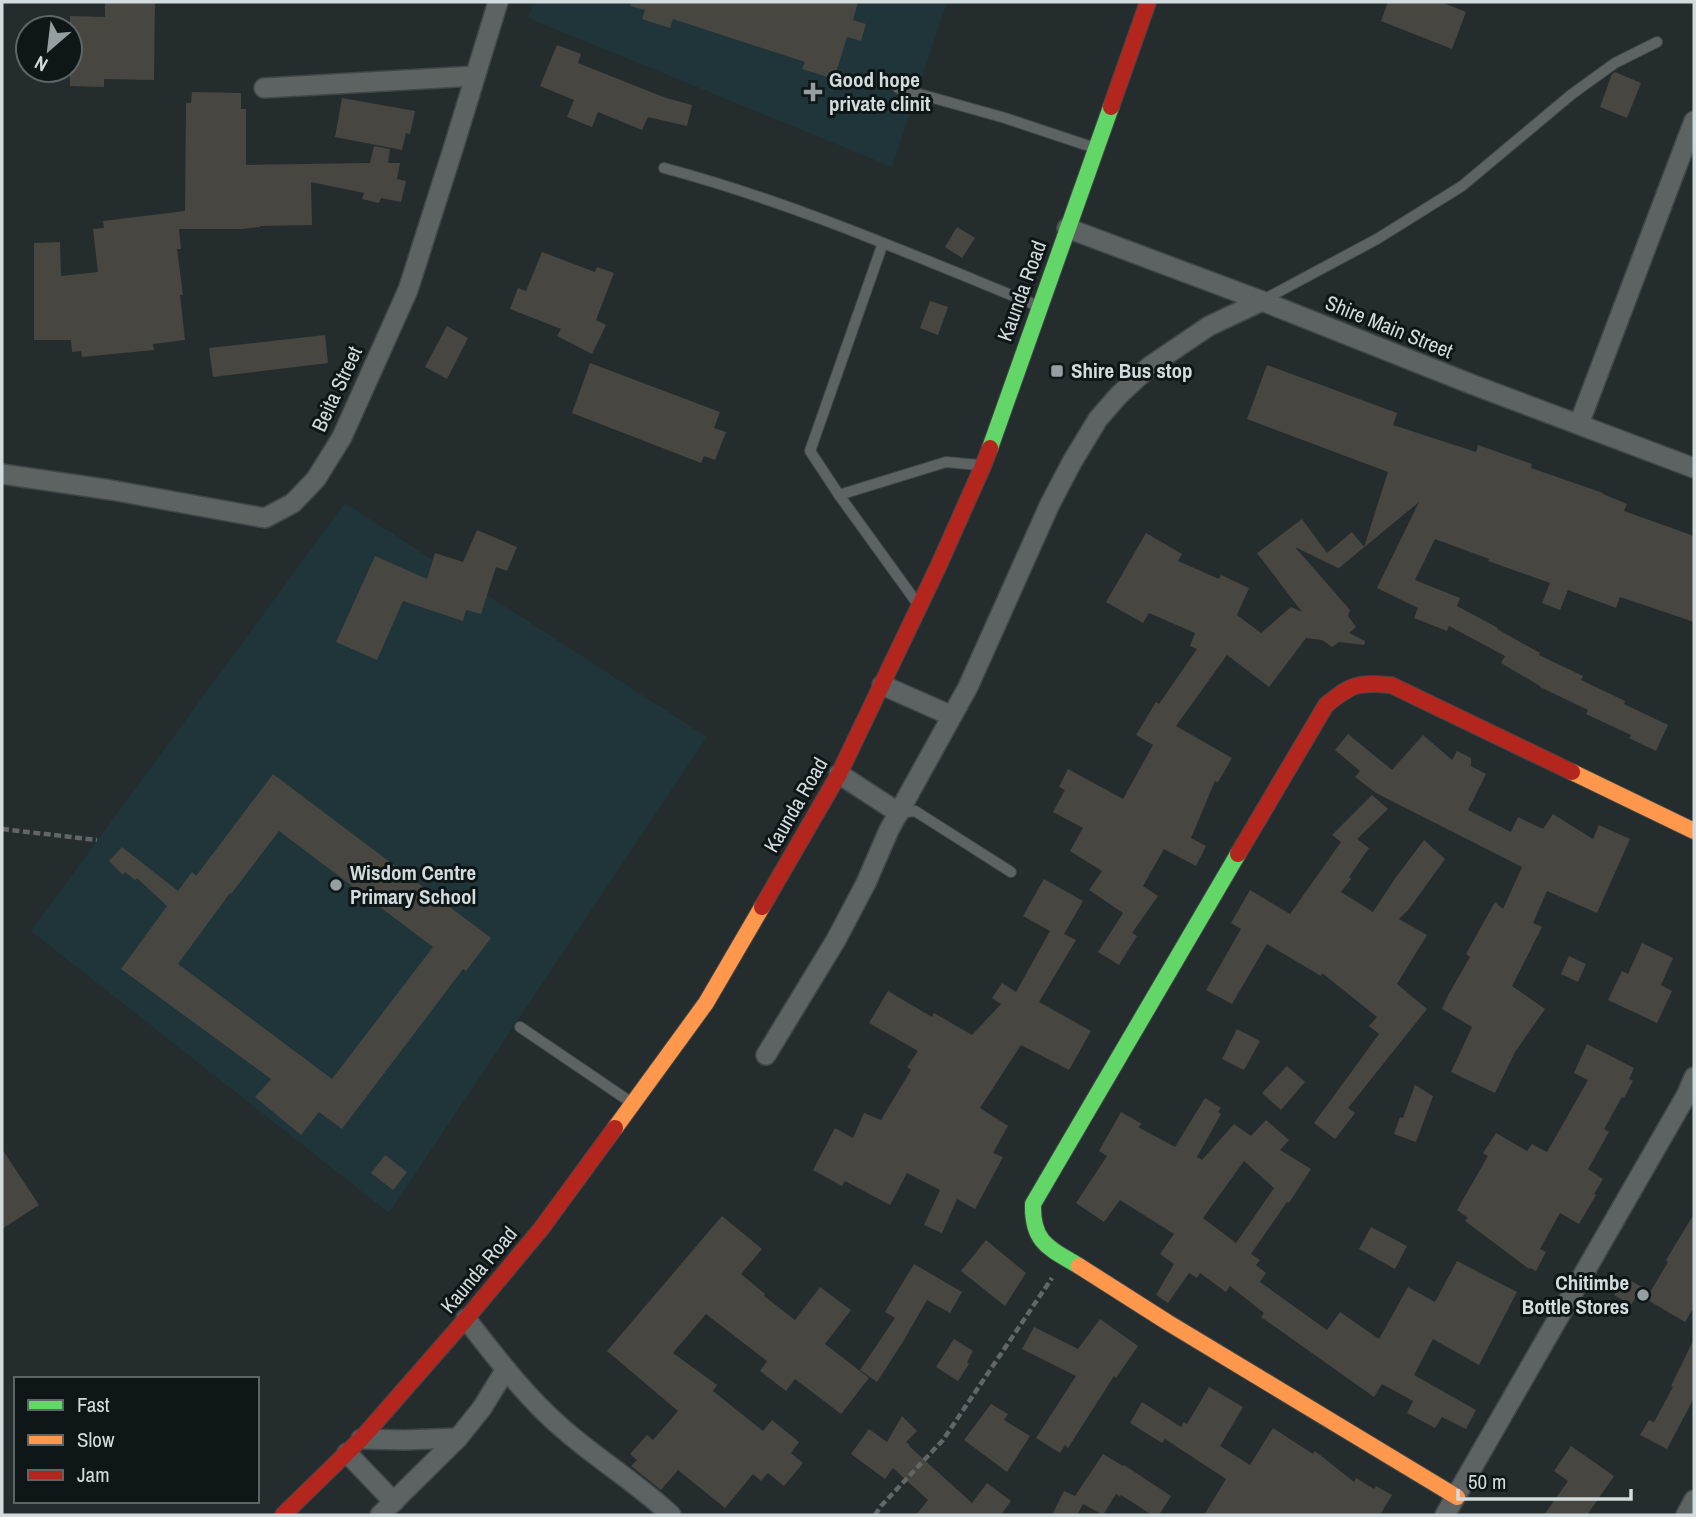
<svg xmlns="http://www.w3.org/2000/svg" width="1696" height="1517" viewBox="0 0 1696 1517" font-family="'Archivo Narrow',sans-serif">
  <rect width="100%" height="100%" fill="#242c2e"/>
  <!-- built -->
  <g fill="#1f3539">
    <polygon points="533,2 947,2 892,167 528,18"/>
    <polygon points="345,503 707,737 389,1213 31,931"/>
  </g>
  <!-- building -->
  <g fill="#484640" fill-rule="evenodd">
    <polygon points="105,2 155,2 154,80 104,79 104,87 70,86 70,16 105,17"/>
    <polygon points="631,2 858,2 853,20 866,24 861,41 847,37 834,79 802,69 805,62 673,19 670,28 642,19 645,10 630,6"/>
    <polygon points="1388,2 1441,2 1466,12 1452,49 1381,21"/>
    <polygon points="557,45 581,54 578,63 666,98 692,105 687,126 648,117 642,130 598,112 592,127 567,117 574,100 540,86"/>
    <polygon points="1615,72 1641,83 1627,118 1600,107 1612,74"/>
    <polygon points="192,92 241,93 241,109 246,109 246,165 370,163 374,146 390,149 388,163 400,163 397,179 406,181 401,202 381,198 379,203 362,199 364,193 311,182 312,225 260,226 260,227 241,229 179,229 181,249 177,249 183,295 180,295 185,340 153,344 154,350 82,357 81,351 72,352 71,340 34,340 34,243 60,242 61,276 98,272 93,229 104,228 103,221 185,211 186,103 191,103"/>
    <polygon points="342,98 415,111 410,134 406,133 402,150 335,137"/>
    <polygon points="957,227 975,238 962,258 945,247"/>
    <polygon points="542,252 595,272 597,267 614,273 596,320 606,325 592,354 557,336 561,329 510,309 518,288 526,291"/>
    <polygon points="930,301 948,307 938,335 920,328"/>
    <polygon points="447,326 468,338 447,379 425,367"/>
    <polygon points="325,335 328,363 213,377 209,348"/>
    <polygon points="590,363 720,412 714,428 726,432 715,460 704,456 701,463 572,413"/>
    <polygon points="1267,365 1397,413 1393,425 1476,452 1478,445 1532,464 1531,468 1603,493 1603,494 1627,504 1624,511 1694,536 1694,622 1620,597 1616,608 1568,590 1560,610 1542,603 1550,583 1488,561 1489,559 1435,539 1415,580 1460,598 1457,606 1498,628 1497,629 1540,653 1539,655 1583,676 1581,680 1625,701 1624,704 1668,725 1656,751 1629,738 1631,735 1586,714 1588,710 1540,687 1540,686 1501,663 1505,656 1449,626 1447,631 1414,618 1418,608 1377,588 1419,502 1339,568 1340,569 1295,547 1350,610 1348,616 1356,627 1349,633 1365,641 1364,645 1339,642 1332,647 1322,640 1306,638 1269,687 1227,655 1176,726 1232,758 1218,782 1215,781 1191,838 1206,846 1196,866 1164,849 1143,886 1158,896 1132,933 1137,936 1119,965 1098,952 1123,913 1089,890 1102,871 1070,851 1083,828 1053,812 1065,790 1059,787 1068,769 1123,799 1153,745 1136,735 1156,702 1159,704 1197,649 1190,646 1195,633 1149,613 1143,623 1106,602 1146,533 1182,554 1178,561 1219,579 1221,575 1249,588 1237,615 1261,633 1291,607 1302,612 1257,553 1302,519 1327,553 1352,532 1364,547 1388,472 1247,419"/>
    <polygon points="477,530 517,547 507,571 496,567 481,614 466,610 463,621 403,601 377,660 336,642 375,556 427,579 435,553 463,562"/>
    <polygon points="1348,734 1392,770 1423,735 1452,760 1457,751 1471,758 1471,766 1486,774 1468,810 1511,832 1518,817 1543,829 1553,814 1593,839 1599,825 1630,839 1597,913 1547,891 1533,923 1542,927 1512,986 1545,1009 1515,1052 1495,1093 1451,1072 1472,1027 1442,1009 1447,997 1470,957 1466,954 1495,902 1503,909 1522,867 1376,793 1355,777 1360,771 1335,750"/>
    <path d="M 273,774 L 491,938 L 466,971 L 463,969 L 342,1129 L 319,1112 L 301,1135 L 255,1097 L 271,1079 L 121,969 L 167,906 L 137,878 L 135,880 L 125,872 L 123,875 L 109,861 L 122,847 L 178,891 L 192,872 L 196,876 ZM 279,831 L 433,947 L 332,1079 L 178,964 L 230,893 L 231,894 Z"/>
    <polygon points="1372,795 1388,809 1357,839 1369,848 1349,877 1351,879 1341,892 1373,912 1396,877 1424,840 1445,859 1409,909 1399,919 1427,935 1397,984 1427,1009 1348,1108 1355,1113 1335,1139 1314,1123 1379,1034 1369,1026 1377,1017 1322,973 1321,976 1267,944 1232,1004 1206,990 1241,929 1231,923 1250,890 1290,914 1341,842 1332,835"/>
    <polygon points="1044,879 1083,901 1064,934 1076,940 1039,1002 1091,1031 1069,1070 1021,1045 980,1108 1008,1126 993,1153 1003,1157 975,1209 957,1199 942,1233 924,1225 940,1190 907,1173 890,1205 845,1181 842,1186 813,1170 835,1128 853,1138 864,1113 881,1120 911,1070 907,1067 918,1051 869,1023 888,991 932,1017 934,1013 972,1035 1001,1004 992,998 1002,983 1016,992 1050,931 1023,916"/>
    <polygon points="1642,943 1673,958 1661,985 1672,991 1657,1023 1608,1000 1622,971 1628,974"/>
    <polygon points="1569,956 1586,964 1578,982 1561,974"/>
    <polygon points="1237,1029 1260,1041 1244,1070 1222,1059"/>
    <polygon points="1587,1044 1634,1068 1629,1079 1633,1081 1624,1098 1622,1097 1604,1129 1609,1132 1588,1169 1603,1179 1594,1194 1596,1195 1579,1224 1560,1213 1540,1249 1546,1252 1536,1271 1530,1268 1529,1269 1465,1221 1468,1218 1457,1210 1488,1156 1483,1153 1496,1133 1527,1151 1532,1144 1547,1152 1588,1080 1574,1073"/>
    <polygon points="1287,1066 1305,1082 1281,1110 1262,1093"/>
    <polygon points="1415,1085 1433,1096 1416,1142 1394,1134 1400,1117 1403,1118"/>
    <path d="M 1205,1098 L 1221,1108 L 1218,1112 L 1221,1114 L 1197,1157 L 1202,1160 L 1234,1124 L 1251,1136 L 1266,1120 L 1289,1140 L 1280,1150 L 1311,1169 L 1289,1203 L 1287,1202 L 1251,1254 L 1260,1260 L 1256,1265 L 1266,1273 L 1260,1282 L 1327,1330 L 1340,1312 L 1379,1339 L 1408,1287 L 1435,1302 L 1457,1261 L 1517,1292 L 1479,1365 L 1433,1339 L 1414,1375 L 1476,1410 L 1466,1429 L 1442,1417 L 1435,1428 L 1407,1413 L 1413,1401 L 1382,1384 L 1374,1397 L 1261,1317 L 1264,1313 L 1230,1286 L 1226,1292 L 1200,1273 L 1197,1278 L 1189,1273 L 1168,1303 L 1156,1295 L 1174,1264 L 1160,1254 L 1174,1234 L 1120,1200 L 1104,1222 L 1076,1203 L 1107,1156 L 1099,1151 L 1121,1112 L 1142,1124 L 1138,1127 L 1175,1147 ZM 1244,1161 L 1274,1188 L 1236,1243 L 1203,1218 Z"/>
    <polygon points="2,1149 39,1205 2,1229"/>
    <polygon points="385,1155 407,1172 393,1190 371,1173"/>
    <polygon points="1694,1214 1694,1307 1685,1322 1646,1299 1668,1262 1666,1260"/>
    <polygon points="722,1216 762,1249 741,1274 765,1294 764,1296 795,1320 820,1287 851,1310 825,1344 869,1378 841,1414 795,1379 786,1391 760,1371 767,1361 706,1314 673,1353 717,1385 713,1391 763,1431 772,1420 799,1442 791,1453 803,1463 784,1486 768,1473 761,1481 753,1474 725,1508 678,1470 661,1490 631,1466 637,1460 630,1454 647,1435 653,1440 678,1411 607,1351"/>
    <polygon points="1371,1227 1407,1246 1395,1269 1359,1249"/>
    <polygon points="986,1240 1026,1273 1005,1306 961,1271"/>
    <polygon points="914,1264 962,1292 950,1313 927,1300 904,1340 877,1382 860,1370 895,1318 885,1312"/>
    <polygon points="1624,1277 1642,1287 1631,1305 1614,1295"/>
    <polygon points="1100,1319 1138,1346 1116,1378 1114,1376 1068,1448 1065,1445 1060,1453 1036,1438 1076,1376 1022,1349 1034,1327 1078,1349"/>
    <polygon points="954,1339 973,1351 967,1362 969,1364 958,1381 936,1367"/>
    <polygon points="1694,1339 1694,1398 1667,1449 1640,1435 1649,1420 1654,1422 1673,1387 1671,1386"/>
    <polygon points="1209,1387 1243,1407 1220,1446 1250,1465 1273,1428 1313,1454 1315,1451 1354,1482 1356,1478 1374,1489 1376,1486 1392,1495 1380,1515 1204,1515 1226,1479 1165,1439 1162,1443 1130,1423 1142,1402 1181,1427 1184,1422 1187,1424"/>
    <polygon points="991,1404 1008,1414 1004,1420 1030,1436 1007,1472 964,1440"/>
    <polygon points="902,1416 917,1431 906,1442 910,1445 909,1446 972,1503 987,1483 1011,1501 1001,1515 916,1515 928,1500 893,1468 885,1479 851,1454 869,1429 887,1442"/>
    <polygon points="1571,1446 1614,1476 1587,1515 1544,1515 1568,1481 1554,1471"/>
    <polygon points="1103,1454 1123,1466 1124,1465 1171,1496 1159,1515 1152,1515 1121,1495 1120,1497 1116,1494 1103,1515 1083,1504 1077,1515 1052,1515 1064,1491 1075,1496"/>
  </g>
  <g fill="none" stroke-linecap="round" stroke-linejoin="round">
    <!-- lane casing -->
    <g stroke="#414749" stroke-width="12">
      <g id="lane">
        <polyline points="898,88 1005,118 1095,148"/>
        <path d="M 664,168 C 792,202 915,256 1038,306"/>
        <polyline points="883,243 810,451 839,495 917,603"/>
        <polyline points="1263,300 1377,239 1462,186 1572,94 1615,63 1657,42"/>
        <polyline points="839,495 946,462 979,465"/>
        <polyline points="900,813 915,811 1011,872"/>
        <polyline points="520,1027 632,1103"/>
      </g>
    </g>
    <!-- street casing -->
    <g stroke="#414749" stroke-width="22">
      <g id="street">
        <polyline points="264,88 475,76"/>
        <polyline points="1067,228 1262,301 1471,384 1694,468"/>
        <polyline points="1579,424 1694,121"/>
        <polyline points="2,474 111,490 265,518 293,503 316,479 342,437 408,290 453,149 498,2"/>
        <polyline points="882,685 952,716"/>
        <polyline points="839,774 899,813"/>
        <polyline points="766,1055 836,940 866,883 889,830 968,687 1050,504 1072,462 1098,419 1119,395 1150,366 1209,326 1262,301"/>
        <path d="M 466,1319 C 496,1357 525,1396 562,1428 C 597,1459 637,1483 671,1515"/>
        <polyline points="361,1439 404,1440 458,1438"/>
        <polyline points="347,1453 394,1502"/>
        <polyline points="380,1515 458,1438 482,1408 506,1369"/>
        <polyline points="1445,1515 1687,1094 1694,1077"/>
        <polyline points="1686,1515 1694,1500"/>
      </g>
    </g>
    <!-- fast casing -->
    <g stroke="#414749" stroke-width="18">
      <g id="fast">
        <polyline points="990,448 1111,107"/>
        <path d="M 1079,1266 C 1049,1248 1032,1243 1033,1204 L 1238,854"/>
      </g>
    </g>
    <!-- slow casing -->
    <g stroke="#414749" stroke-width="18">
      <g id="slow">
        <polyline points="1572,772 1694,831"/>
        <polyline points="615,1128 706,1003 762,907"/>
        <polyline points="1079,1266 1167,1322 1457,1497"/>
      </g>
    </g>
    <!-- jam casing -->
    <g stroke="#414749" stroke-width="18">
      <g id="jam">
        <polyline points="1111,107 1148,2"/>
        <path d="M 1238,854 L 1326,705 C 1352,684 1357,682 1391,685 L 1572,772"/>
        <polyline points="762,907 839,774 938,567 983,466 990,448"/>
        <polyline points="283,1515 361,1439 466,1319 541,1229 615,1128"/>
      </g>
    </g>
    <!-- path -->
    <g stroke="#626666" stroke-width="4.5" stroke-dasharray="7 3.5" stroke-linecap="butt">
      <polyline points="2,829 97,840"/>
      <polyline points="875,1515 881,1506 943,1440 1052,1278"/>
    </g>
    <!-- lane -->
    <use href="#lane" stroke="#5d6262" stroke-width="10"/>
    <!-- street -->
    <use href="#street" stroke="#5d6262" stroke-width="19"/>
    <!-- fast -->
    <use href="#fast" stroke="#63d668" stroke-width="16"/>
    <!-- slow -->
    <use href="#slow" stroke="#ff974d" stroke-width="16"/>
    <!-- jam -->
    <use href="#jam" stroke="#b3261e" stroke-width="16"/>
  </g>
  <!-- markers -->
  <g fill="#959ea0" stroke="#0f1617" stroke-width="2.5">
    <path d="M809.5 81.5h7v7h7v7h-7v7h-7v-7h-7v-7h7z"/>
    <rect x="1050" y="364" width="14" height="14" rx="3.5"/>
    <circle cx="336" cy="885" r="7"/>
    <circle cx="1643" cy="1295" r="7"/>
  </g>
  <g text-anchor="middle" stroke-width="6" stroke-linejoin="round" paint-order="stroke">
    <!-- poi labels -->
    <g font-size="21" font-weight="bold" fill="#d2dbdd" stroke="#0f1617" text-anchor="start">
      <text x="829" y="87">Good hope<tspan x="829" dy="24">private clinit</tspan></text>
      <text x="1071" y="378">Shire Bus stop</text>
      <text x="350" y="880">Wisdom Centre<tspan x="350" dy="24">Primary School</tspan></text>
      <text x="1629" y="1290" text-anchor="end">Chitimbe<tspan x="1629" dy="24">Bottle Stores</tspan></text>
    </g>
    <!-- street labels -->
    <g font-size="21" fill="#d2dbdd" stroke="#0f1617">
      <text transform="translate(1022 291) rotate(-70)" y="7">Kaunda Road</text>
      <text transform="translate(1389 327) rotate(22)" y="7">Shire Main Street</text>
      <text transform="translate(337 389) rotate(-65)" y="7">Beita Street</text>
      <text transform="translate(796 805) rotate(-60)" y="7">Kaunda Road</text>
      <text transform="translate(479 1270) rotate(-50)" y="7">Kaunda Road</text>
    </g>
  </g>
  <!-- border -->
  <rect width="1696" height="1517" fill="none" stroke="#d2dbdd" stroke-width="7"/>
  <!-- legend -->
  <rect x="14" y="1377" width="245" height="126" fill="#0f1617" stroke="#5d6566" stroke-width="2"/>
  <rect x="28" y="1400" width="35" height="10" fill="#63d668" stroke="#5d6566" stroke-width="2"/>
  <text x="77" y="1412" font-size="21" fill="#d2dbdd">Fast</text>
  <rect x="28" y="1435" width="35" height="10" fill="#ff974d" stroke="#5d6566" stroke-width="2"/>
  <text x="77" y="1447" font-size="21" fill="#d2dbdd">Slow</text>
  <rect x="28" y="1470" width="35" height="10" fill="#b3261e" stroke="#5d6566" stroke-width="2"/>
  <text x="77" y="1482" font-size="21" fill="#d2dbdd">Jam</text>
  <!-- north arrow -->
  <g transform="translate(49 49) rotate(208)"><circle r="33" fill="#0f1617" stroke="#5d6566" stroke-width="2"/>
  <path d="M0-5L12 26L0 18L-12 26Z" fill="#959ea0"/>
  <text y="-10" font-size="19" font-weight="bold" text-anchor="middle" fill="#d2dbdd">N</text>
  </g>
  <!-- scale -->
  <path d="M1458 1489v10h173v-10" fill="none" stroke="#d2dbdd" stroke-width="3.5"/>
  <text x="1468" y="1489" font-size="21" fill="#d2dbdd" stroke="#0f1617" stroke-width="5" paint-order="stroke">50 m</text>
</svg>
